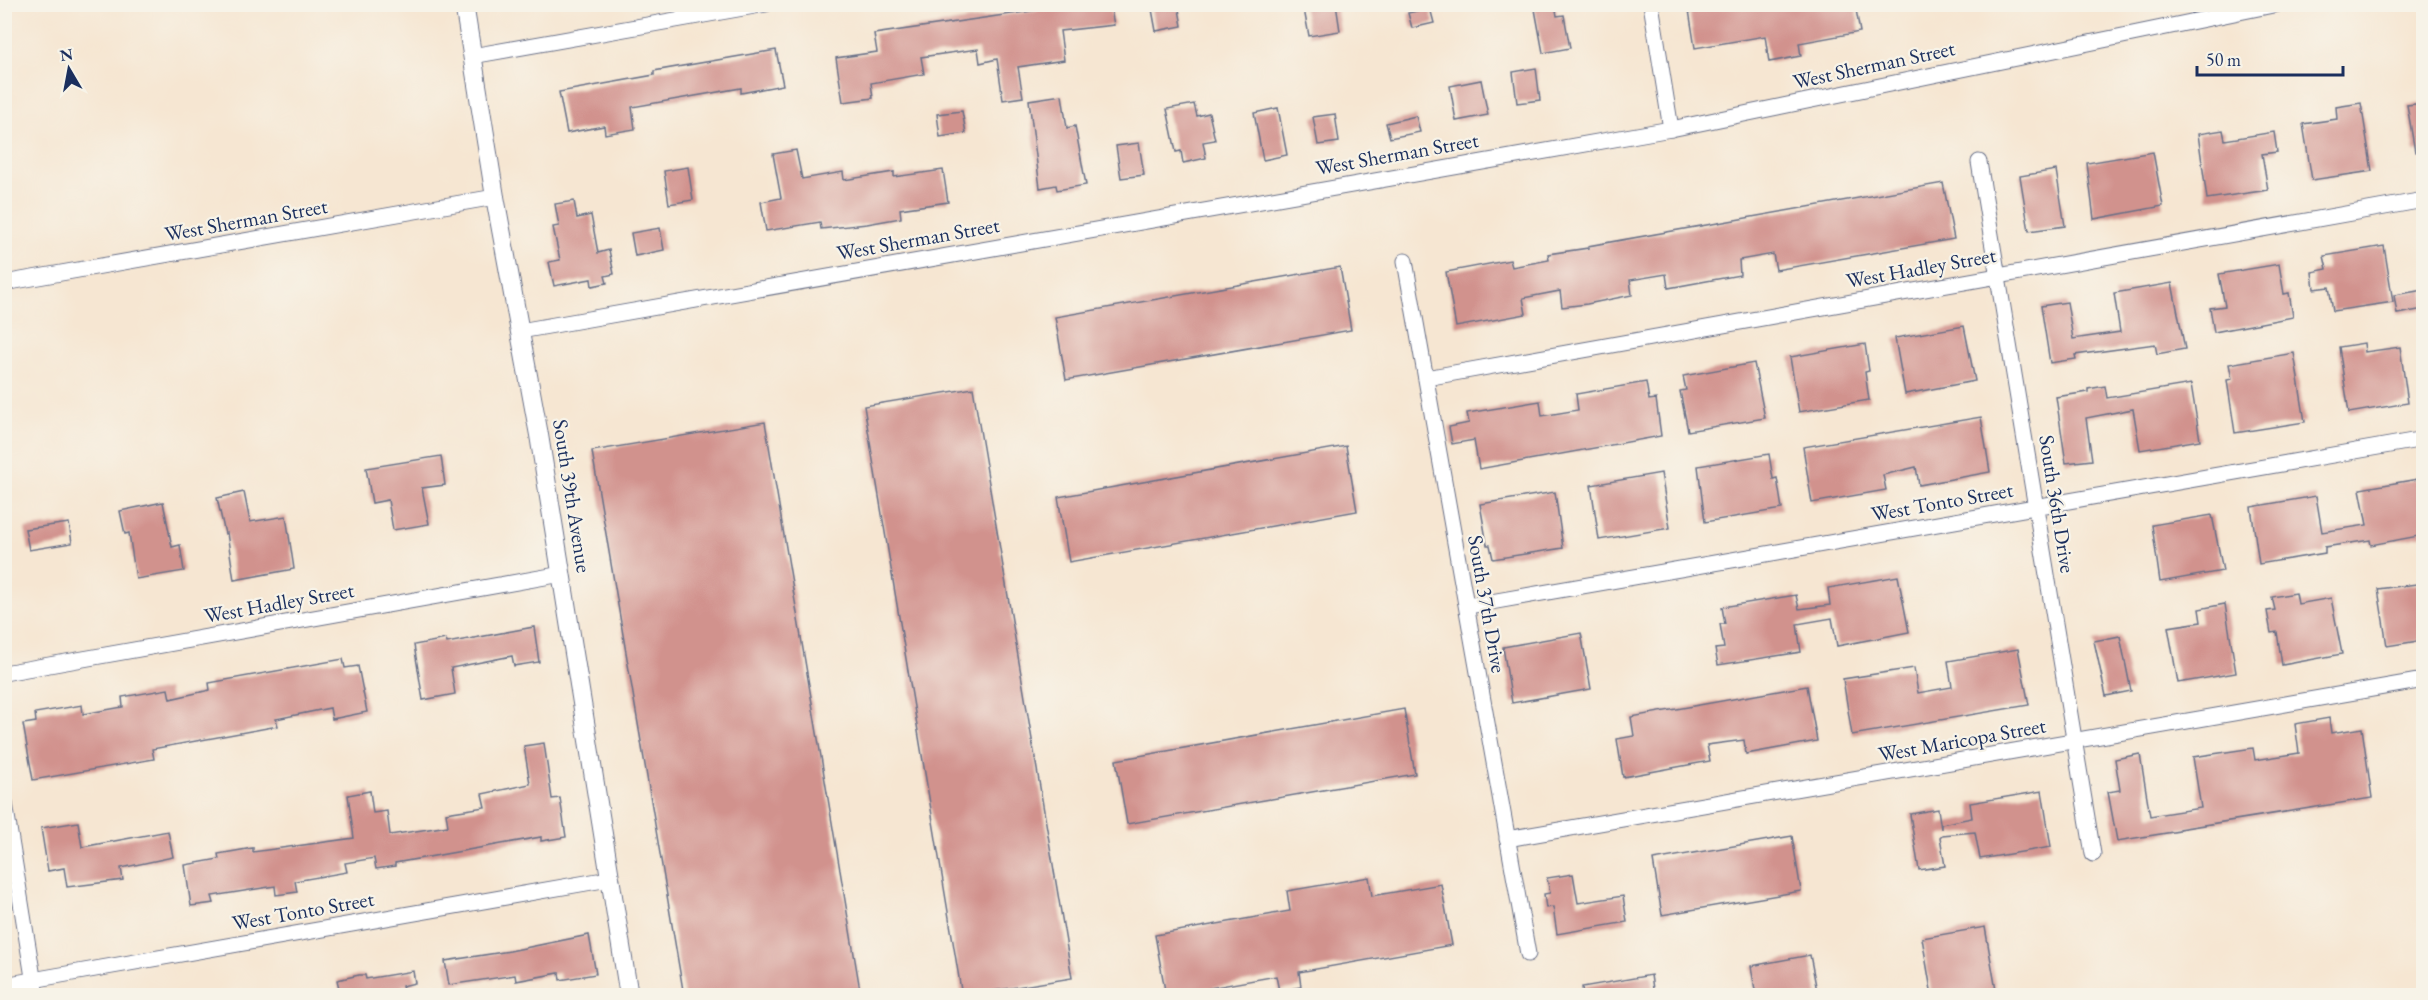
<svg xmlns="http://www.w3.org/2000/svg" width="2428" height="1000" viewBox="0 0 2428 1000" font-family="'EB Garamond',serif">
  <rect width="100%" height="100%" fill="#f7f3e8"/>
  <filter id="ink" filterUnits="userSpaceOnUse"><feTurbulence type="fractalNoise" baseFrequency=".0167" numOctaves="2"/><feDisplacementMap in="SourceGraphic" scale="12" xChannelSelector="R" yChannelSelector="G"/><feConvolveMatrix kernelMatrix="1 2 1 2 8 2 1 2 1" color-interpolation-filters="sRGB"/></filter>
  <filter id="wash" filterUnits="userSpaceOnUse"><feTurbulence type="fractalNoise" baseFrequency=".008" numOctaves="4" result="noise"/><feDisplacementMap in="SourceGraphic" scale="24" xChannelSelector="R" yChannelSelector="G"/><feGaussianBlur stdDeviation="1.35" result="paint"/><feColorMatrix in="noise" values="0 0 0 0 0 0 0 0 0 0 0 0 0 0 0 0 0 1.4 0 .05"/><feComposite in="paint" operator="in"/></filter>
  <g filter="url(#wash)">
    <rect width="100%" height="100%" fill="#f6e6d2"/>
    <g id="blocks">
      <!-- building -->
      <g fill="#d1928d">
        <polygon points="1037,4 1110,4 1114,25 1060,31 1064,60 1018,67 1023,97 1003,100 997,59 980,63 978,49 921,57 924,74 871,83 873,98 843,102 836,58 877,52 874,34 1038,10"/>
        <polygon points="1151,4 1178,4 1182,26 1156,31"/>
        <polygon points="1303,4 1336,4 1340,31 1309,36"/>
        <polygon points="1534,4 1555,4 1557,16 1564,15 1570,48 1543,53"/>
        <polygon points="1688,4 1855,4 1860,32 1799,43 1801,56 1769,62 1765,36 1695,48"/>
        <polygon points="1430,8 1434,23 1412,28 1408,13"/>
        <polygon points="776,50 783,85 741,93 741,88 632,107 635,129 605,134 604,126 567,133 559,92 654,75 654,71"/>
        <polygon points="1536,68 1540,100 1517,103 1513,72"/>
        <polygon points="1481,80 1488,115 1456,121 1450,86"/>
        <polygon points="1062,95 1067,128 1075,126 1086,185 1057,190 1056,185 1040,188 1029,100"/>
        <polygon points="2361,103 2372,171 2312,180 2303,124 2337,119 2336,107"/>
        <polygon points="2424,103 2424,151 2415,152 2407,105"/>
        <polygon points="1194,104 1197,116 1209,113 1215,140 1203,142 1206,158 1183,163 1181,151 1176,152 1167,109"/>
        <polygon points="1278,108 1287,155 1263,160 1254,113"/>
        <polygon points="962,111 966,133 940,137 937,114"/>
        <polygon points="1335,114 1339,142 1318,145 1313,117"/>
        <polygon points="1416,116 1420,132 1390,138 1386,123"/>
        <polygon points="2223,130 2225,140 2274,132 2277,152 2262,154 2268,190 2207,199 2198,134"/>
        <polygon points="1139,143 1144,175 1121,178 1116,146"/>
        <polygon points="796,150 802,179 843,172 844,180 894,172 894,177 943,170 948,202 900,209 901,218 867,224 821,229 820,222 766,231 761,202 781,198 773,154"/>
        <polygon points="2153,152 2163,206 2094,219 2087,163"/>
        <polygon points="688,167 693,200 669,204 664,171"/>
        <polygon points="2056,170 2065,226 2029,231 2020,176"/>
        <polygon points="1943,183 1954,239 1776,270 1773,254 1739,260 1740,275 1668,288 1666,274 1630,280 1632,295 1587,304 1562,307 1560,291 1523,298 1526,314 1456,327 1446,272 1510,260 1512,267 1549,260 1548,254 1588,248 1588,246"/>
        <polygon points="574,201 577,218 591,215 598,253 609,250 614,274 605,276 607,283 592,286 591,279 554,286 549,262 560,260 553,227 559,226 555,204"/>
        <polygon points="660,228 664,250 635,256 631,233"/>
        <polygon points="2384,246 2393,302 2333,311 2329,287 2314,289 2312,272 2327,269 2324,256"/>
        <polygon points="2279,264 2284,294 2289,293 2293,317 2214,332 2210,308 2225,306 2219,274"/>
        <polygon points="1340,267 1351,330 1066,380 1055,317"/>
        <polygon points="2172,283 2185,349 2157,354 2155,344 2075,355 2076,359 2050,363 2041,306 2067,302 2073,339 2120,332 2114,293"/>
        <polygon points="2424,290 2424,309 2397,314 2394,295"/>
        <polygon points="1964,326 1975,381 1905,394 1895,338"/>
        <polygon points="2364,343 2365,352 2400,347 2408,403 2349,413 2339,347"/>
        <polygon points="1865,344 1869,371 1865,372 1869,400 1799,412 1790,357"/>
        <polygon points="2294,353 2305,422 2235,433 2227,380 2232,379 2229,364"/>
        <polygon points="1754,363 1765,418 1688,431 1680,391 1686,390 1683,376"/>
        <polygon points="1646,382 1649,400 1656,399 1661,436 1479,469 1474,440 1452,444 1449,427 1469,423 1467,413 1540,401 1542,416 1578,410 1576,394"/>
        <polygon points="2191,384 2200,440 2140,450 2133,409 2086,418 2092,460 2066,463 2056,397 2088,392 2088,389 2105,386 2107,398"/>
        <polygon points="973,388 1072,978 962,996 864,406"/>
        <polygon points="1981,417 1990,472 1919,485 1916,467 1883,475 1886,490 1812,503 1803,447"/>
        <polygon points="765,422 861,996 684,996 592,451"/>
        <polygon points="1346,446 1357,511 1069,562 1058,497"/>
        <polygon points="1769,454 1773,479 1777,478 1782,509 1705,522 1698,466"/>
        <polygon points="441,456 445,485 422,488 429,524 393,530 388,500 372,503 366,468"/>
        <polygon points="1661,473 1670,528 1599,540 1591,485"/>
        <polygon points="2424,478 2424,535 2371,545 2370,540 2325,547 2325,553 2259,564 2251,507 2316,496 2322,532 2367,525 2360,489"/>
        <polygon points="244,492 250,522 286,516 294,569 234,580 227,533 225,534 217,498"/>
        <polygon points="1555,492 1563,548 1493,559 1490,545 1487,545 1480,504"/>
        <polygon points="163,502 172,547 180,545 184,571 136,579 129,533 125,534 120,511"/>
        <polygon points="2212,515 2223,571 2160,582 2152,525"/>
        <polygon points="69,523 72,543 29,550 25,529"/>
        <polygon points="1898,576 1909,632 1837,646 1832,618 1797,624 1801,652 1718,665 1715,649 1724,648 1720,624 1725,624 1722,607 1796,595 1799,609 1830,605 1828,588"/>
        <polygon points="2424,583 2424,640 2387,646 2378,589"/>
        <polygon points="2296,593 2298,604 2331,598 2342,654 2282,665 2277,632 2271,633 2267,611 2275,610 2272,597"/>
        <polygon points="2225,604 2236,673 2178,683 2168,627 2201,622 2199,609"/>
        <polygon points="534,627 539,662 514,666 512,656 451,668 455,694 423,700 414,645 446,639 447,643"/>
        <polygon points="1581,633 1591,689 1512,703 1503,647"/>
        <polygon points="2120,636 2131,691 2106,696 2094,641"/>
        <polygon points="2018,649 2029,705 1852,735 1843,679 1914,668 1918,693 1952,687 1948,661"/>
        <polygon points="343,659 345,668 358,666 367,712 332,719 330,708 276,719 278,726 152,749 154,759 33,780 23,724 36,722 35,713 82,705 83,714 123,707 122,697 168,689 170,699 210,690 209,683"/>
        <polygon points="1807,686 1817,741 1746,754 1744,740 1707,745 1710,761 1623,777 1617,739 1634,736 1631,717"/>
        <polygon points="1404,709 1415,774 1127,824 1116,760"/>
        <polygon points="2329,718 2331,733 2362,728 2372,798 2179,829 2179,831 2117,841 2108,792 2120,790 2115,759 2140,754 2150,816 2201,808 2193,757 2253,748 2255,760 2299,753 2295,724"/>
        <polygon points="544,743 552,799 560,798 566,837 541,841 541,837 395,863 395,866 376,869 374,858 345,863 347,872 295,881 297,892 276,895 275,886 212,896 214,903 191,906 185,865 219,859 218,854 253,848 253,852 354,838 348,795 370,791 373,813 387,811 390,835 448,826 446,813 485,807 482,794 530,784 524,746"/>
        <polygon points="2042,791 2051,847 1980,859 1975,832 1942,835 1940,837 1945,866 1919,870 1910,814 1938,809 1941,829 1941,824 1972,818 1970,803"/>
        <polygon points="78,822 82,847 168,831 173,857 121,868 123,880 67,887 64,868 48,871 41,828"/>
        <polygon points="1792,836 1801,891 1662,915 1653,860"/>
        <polygon points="1573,874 1578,903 1623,896 1627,922 1557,934 1553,907 1546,908 1544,894 1550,893 1547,878"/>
        <polygon points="1369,877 1372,896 1441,884 1452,945 1299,972 1301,987 1279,991 1276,976 1166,996 1155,935 1290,911 1287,891"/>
        <polygon points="1985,927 1997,996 1932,996 1922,938"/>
        <polygon points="589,935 596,974 560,980 559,973 516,981 515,975 449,985 445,961 510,951"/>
        <polygon points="1810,955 1818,996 1756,996 1751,966"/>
        <polygon points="413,971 415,983 402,986 404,996 383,996 382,991 361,996 341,996 337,980 359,975 365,975 366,979"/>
        <polygon points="1651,975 1654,996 1583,996 1582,987"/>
      </g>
    </g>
  </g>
  <g filter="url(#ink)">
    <use href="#blocks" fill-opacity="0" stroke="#686f87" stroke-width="1.5"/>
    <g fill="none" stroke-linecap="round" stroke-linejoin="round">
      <!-- minor casing -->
      <g stroke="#686f87" stroke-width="17">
        <g id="minor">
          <polyline points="1651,4 1671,129"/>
          <polyline points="472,56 766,4"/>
          <polyline points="1979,162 2093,854"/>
          <polyline points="1405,261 1528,954"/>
          <polyline points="4,283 495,197"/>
          <polyline points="520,331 1671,129 2278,4"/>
          <polyline points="1426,378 2424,200"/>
          <polyline points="1468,606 2424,439"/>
          <polyline points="4,673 562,574"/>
          <polyline points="4,797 36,996"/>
          <polyline points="1507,839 2424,680"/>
          <polyline points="4,985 609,879"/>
        </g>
      </g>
      <!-- tertiary casing -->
      <g stroke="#686f87" stroke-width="20">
        <polyline id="tertiary" points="464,4 495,197 539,435 629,996"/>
      </g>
      <!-- minor -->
      <use href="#minor" stroke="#fff" stroke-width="15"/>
      <!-- tertiary -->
      <use href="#tertiary" stroke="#fff" stroke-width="18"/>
    </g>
  </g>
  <g text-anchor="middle" stroke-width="4.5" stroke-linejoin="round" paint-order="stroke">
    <!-- street labels -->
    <g font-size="21" fill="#1b2f5e" stroke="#f7f3e8">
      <text transform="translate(1874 65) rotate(-12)" y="7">West Sherman Street</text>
      <text transform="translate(1397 154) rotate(-10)" y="7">West Sherman Street</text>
      <text transform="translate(246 220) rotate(-10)" y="7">West Sherman Street</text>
      <text transform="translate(918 239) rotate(-10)" y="7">West Sherman Street</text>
      <text transform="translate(1921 268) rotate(-10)" y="7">West Hadley Street</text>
      <text transform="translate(572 496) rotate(81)" y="7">South 39th Avenue</text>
      <text transform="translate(1942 502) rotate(-10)" y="7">West Tonto Street</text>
      <text transform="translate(2057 504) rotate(81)" y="7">South 36th Drive</text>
      <text transform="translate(279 603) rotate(-10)" y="7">West Hadley Street</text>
      <text transform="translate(1487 604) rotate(80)" y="7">South 37th Drive</text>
      <text transform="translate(1962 740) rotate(-10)" y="7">West Maricopa Street</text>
      <text transform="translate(303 911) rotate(-10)" y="7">West Tonto Street</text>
    </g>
  </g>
  <!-- margin -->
  <rect width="2428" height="1000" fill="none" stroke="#f7f3e8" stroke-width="24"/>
  <!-- north arrow -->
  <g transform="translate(69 69) rotate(350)" stroke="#f7f3e8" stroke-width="4.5" paint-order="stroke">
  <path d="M0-4.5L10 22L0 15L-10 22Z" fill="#1b2f5e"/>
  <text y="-9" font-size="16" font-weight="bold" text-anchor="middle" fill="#1b2f5e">N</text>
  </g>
  <!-- scale -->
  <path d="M2197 66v9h146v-9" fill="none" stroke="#1b2f5e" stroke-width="3"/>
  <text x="2206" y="66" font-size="18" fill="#1b2f5e" stroke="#f7f3e8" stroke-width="4.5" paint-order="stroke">50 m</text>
</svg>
